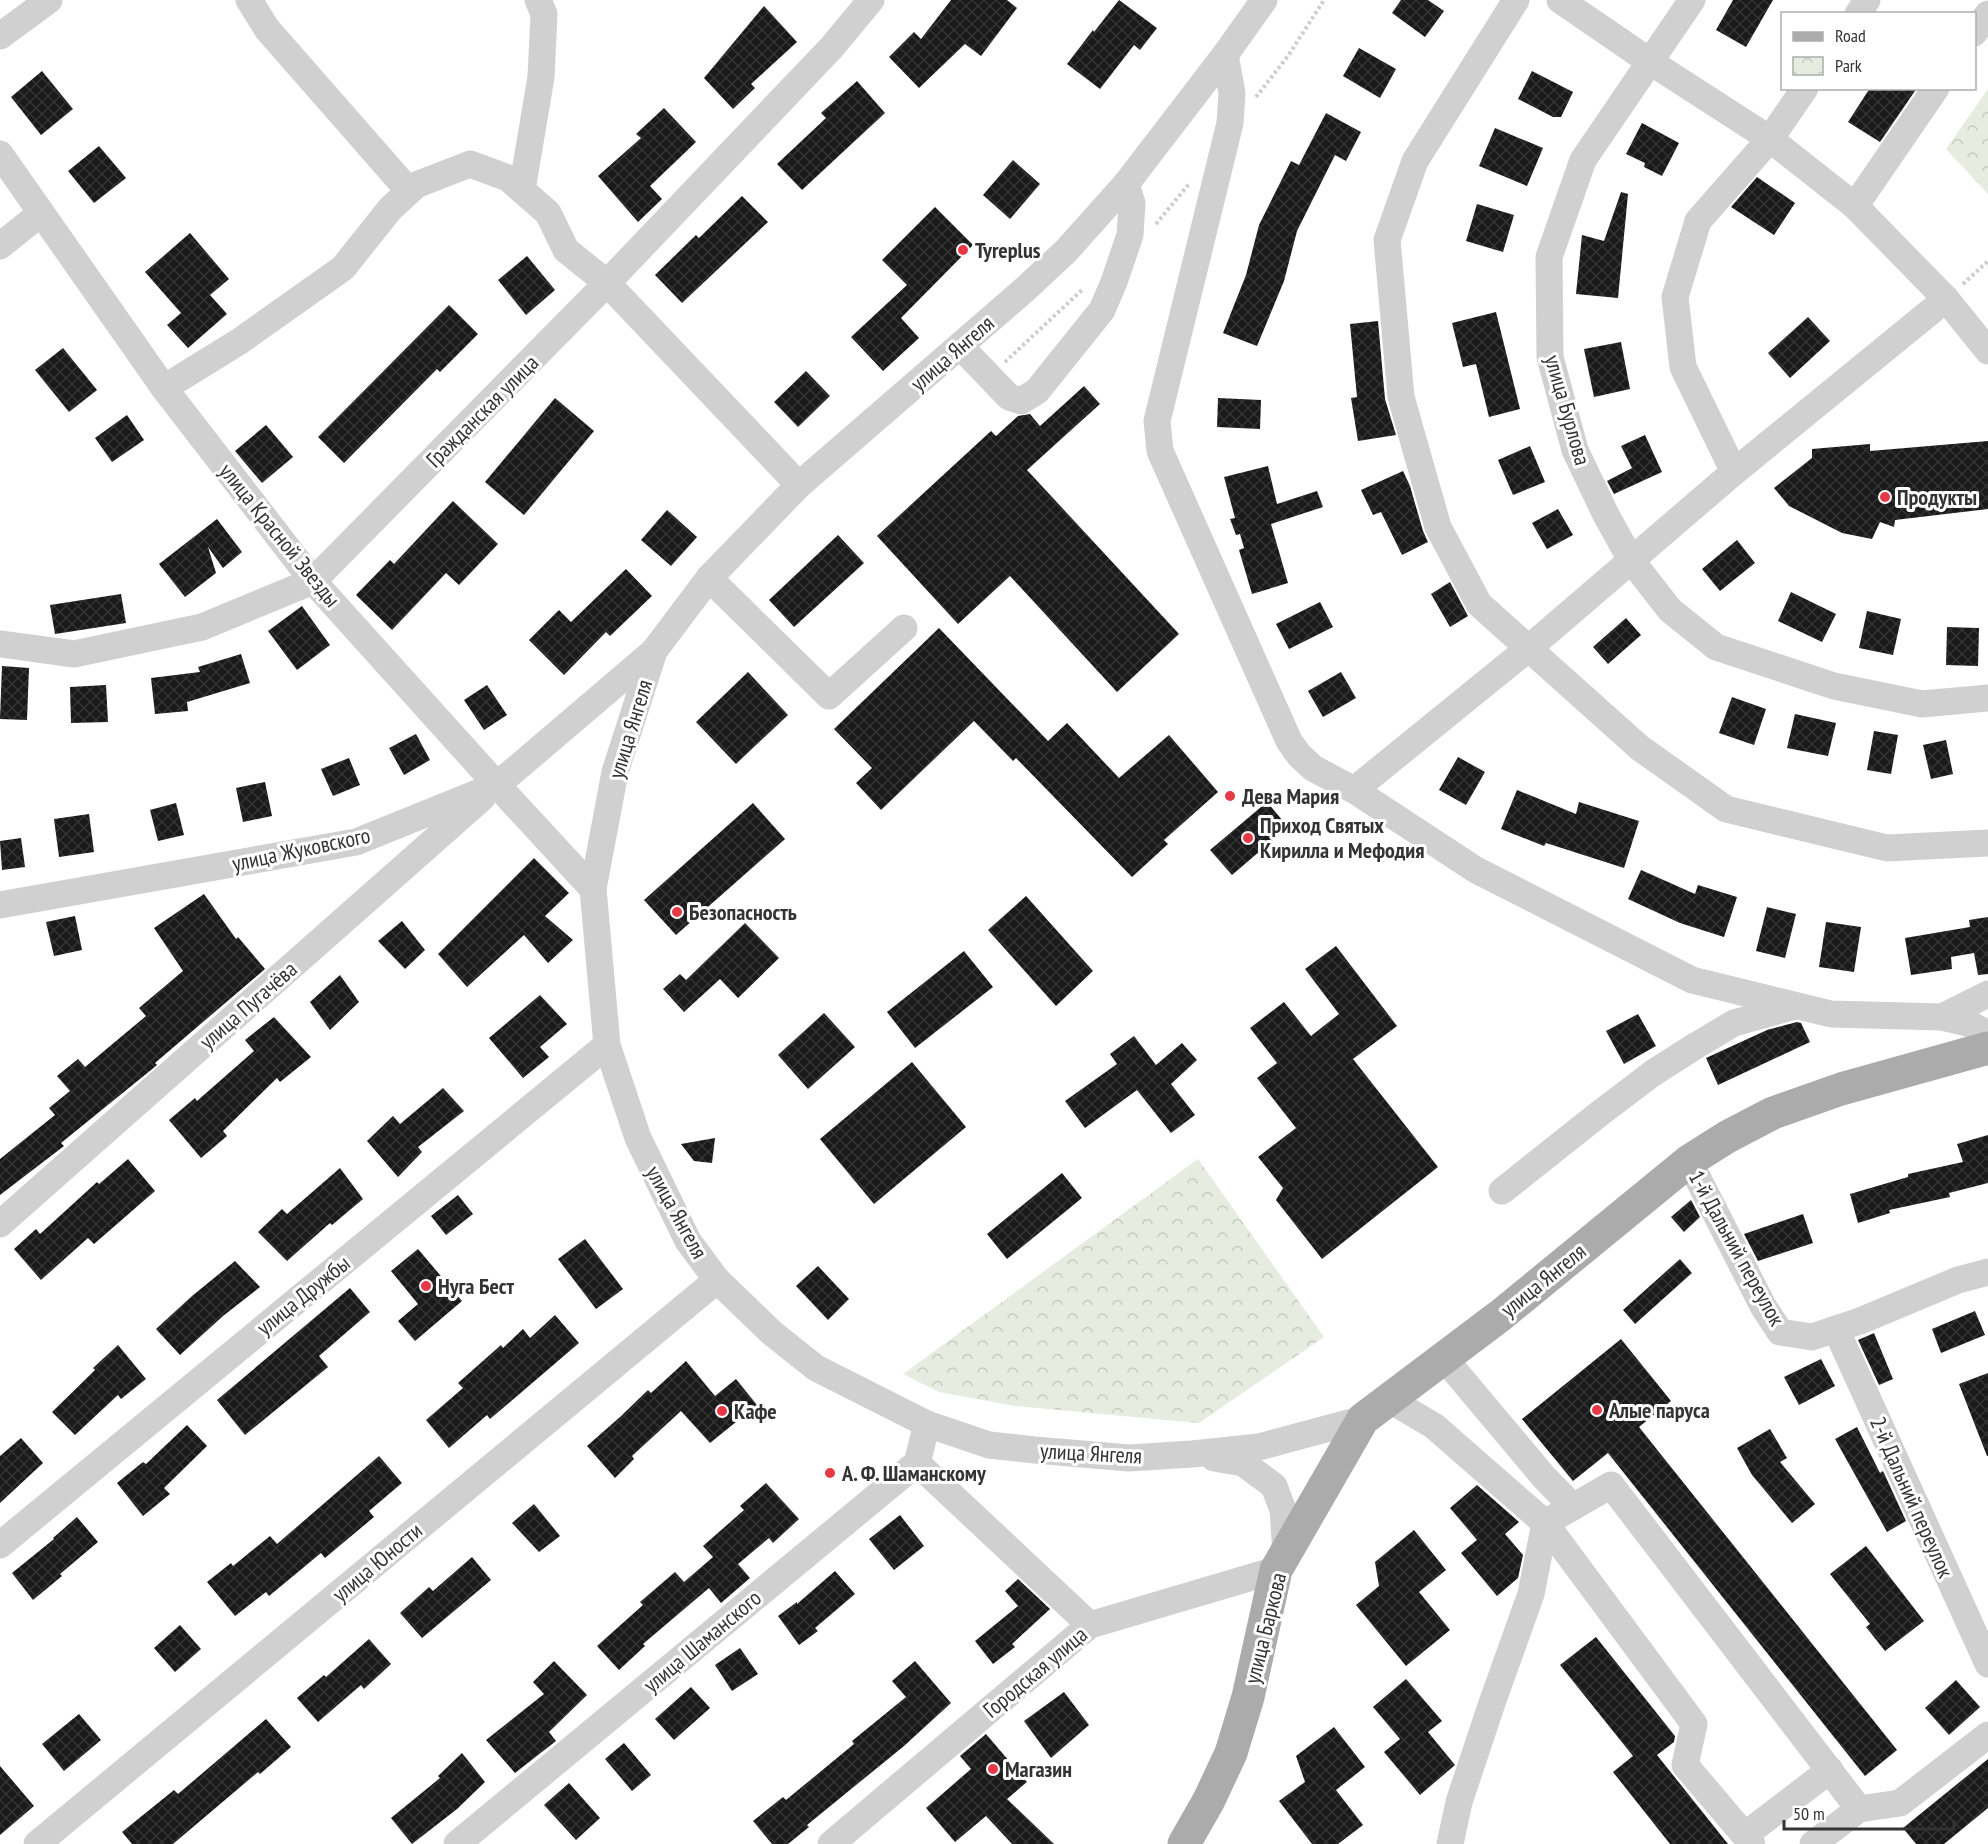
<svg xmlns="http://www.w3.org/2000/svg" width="1988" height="1844" viewBox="0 0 1988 1844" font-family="'PT Sans Narrow',sans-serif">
  <defs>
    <pattern id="park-crowns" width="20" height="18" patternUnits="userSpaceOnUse" patternTransform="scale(1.5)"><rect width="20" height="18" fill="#e6ecdf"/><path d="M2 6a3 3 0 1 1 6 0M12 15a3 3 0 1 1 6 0" fill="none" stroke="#c6cbc0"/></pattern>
    <pattern id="building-cross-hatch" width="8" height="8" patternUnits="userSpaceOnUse" patternTransform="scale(1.5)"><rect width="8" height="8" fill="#1a1a1a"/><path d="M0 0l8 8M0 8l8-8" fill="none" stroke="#333"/></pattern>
  </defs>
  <rect width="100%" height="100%" fill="#fff"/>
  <!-- park -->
  <g fill="url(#park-crowns)">
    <polygon points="1988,89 1988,194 1946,149"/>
    <polygon points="1198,1159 1324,1337 1199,1423 1015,1406 939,1392 903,1374"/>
  </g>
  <!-- building -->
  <g fill="url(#building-cross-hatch)">
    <polygon points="951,0 1007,0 1017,8 981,56 965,44 919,88 889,57 914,32 921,39"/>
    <polygon points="1119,0 1157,28 1140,50 1134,45 1100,89 1067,64 1093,30 1094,32"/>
    <polygon points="1401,0 1428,0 1444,11 1425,37 1392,13"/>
    <polygon points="1733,0 1773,0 1746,47 1716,30"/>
    <polygon points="764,6 797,42 751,84 755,88 733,109 704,78"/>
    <polygon points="1359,48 1396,69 1380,98 1343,76"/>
    <polygon points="42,71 73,109 41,135 11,97"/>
    <polygon points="1532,71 1573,92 1561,117 1553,117 1518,99"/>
    <polygon points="857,81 885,113 802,190 777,164 826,118 821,113"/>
    <polygon points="1870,88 1917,88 1880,142 1848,122"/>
    <polygon points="664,108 696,142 650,186 662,199 638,222 598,176 641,138 636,134"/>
    <polygon points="1326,113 1361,132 1346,161 1335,155 1297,231 1284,281 1257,346 1223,333 1246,275 1259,225 1291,161 1299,165"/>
    <polygon points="1642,123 1679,143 1662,176 1644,167 1645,163 1626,154"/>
    <polygon points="1495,128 1543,148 1527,186 1479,166"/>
    <polygon points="99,146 126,178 94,203 68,171"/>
    <polygon points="1013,160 1040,184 1010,219 983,195"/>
    <polygon points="1757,177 1795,203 1774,235 1731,207"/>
    <polygon points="1621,192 1628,194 1618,298 1576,294 1582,235 1604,241"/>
    <polygon points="742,196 768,222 682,303 655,275 696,235 699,238"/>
    <polygon points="1477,204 1514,215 1503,252 1466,241"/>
    <polygon points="935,207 973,245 901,318 919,338 883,371 851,337 907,285 882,260"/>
    <polygon points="190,233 229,279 210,295 227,314 188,348 167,325 181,313 145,272"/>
    <polygon points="527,256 555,290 526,315 498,280"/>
    <polygon points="449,305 478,334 440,372 437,369 344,463 318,437"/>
    <polygon points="1496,312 1520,409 1489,417 1476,364 1463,367 1452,323"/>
    <polygon points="1808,317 1830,341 1790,378 1768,353"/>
    <polygon points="1378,321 1385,399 1396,435 1358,441 1351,398 1357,397 1350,324"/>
    <polygon points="1621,342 1630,389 1594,397 1584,349"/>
    <polygon points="63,348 97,390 69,412 35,370"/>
    <polygon points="806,371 830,396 798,427 774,402"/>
    <polygon points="1084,386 1100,404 1027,470 1179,634 1117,692 1010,576 958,624 877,536 991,431 996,436 1018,416 1030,414 1040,426"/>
    <polygon points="555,398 594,431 524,515 485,482"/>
    <polygon points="1218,398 1261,400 1260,429 1217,427"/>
    <polygon points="127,415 144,440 112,462 95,438"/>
    <polygon points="266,425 293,457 262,483 235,451"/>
    <polygon points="1645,435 1662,472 1614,494 1607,481 1632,468 1621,446"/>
    <polygon points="1988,441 1988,509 1895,520 1894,527 1880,522 1872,539 1842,533 1789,506 1774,488 1812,458 1812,449 1870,444 1870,451"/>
    <polygon points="1530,446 1545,482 1513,495 1498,460"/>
    <polygon points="1268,466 1277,504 1317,491 1323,507 1271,524 1288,583 1252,594 1239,550 1244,548 1240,534 1236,535 1230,519 1235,518 1224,477"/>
    <polygon points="1403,471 1410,486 1423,531 1428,542 1402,555 1381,512 1373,515 1361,490"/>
    <polygon points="453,501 498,544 459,585 446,573 392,630 356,595 390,560 394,564"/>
    <polygon points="1558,509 1573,535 1547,549 1532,523"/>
    <polygon points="667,510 697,537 671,566 641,540"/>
    <polygon points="217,519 242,552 223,568 208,547 216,573 185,597 159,564"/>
    <polygon points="838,535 864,563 794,627 769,600"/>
    <polygon points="1737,540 1755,563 1720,591 1702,569"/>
    <polygon points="626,569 652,596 610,636 606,632 564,675 529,640 559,610 571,622"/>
    <polygon points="1450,582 1468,616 1450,627 1431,594"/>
    <polygon points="1791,592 1836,614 1822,642 1778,621"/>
    <polygon points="121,594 126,623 55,634 50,605"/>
    <polygon points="1320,602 1333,627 1289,649 1276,624"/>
    <polygon points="302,606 330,645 297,670 268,631"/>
    <polygon points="1867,611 1901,619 1893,655 1859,648"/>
    <polygon points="1626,618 1641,635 1608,664 1593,647"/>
    <polygon points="1947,627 1979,628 1978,666 1946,665"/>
    <polygon points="939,628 1048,741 1067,723 1119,778 1169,735 1218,792 1164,840 1168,844 1132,877 1016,758 1013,761 974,721 881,810 856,783 872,768 834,729"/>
    <polygon points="241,654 250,683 187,702 188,711 155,714 151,678 200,672 198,667"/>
    <polygon points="2,666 29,668 27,720 0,719"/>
    <polygon points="748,672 788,715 736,764 696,722"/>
    <polygon points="1341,672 1356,698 1323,717 1308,691"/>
    <polygon points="106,685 108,722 71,723 70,687"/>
    <polygon points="487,685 507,715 484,730 464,700"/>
    <polygon points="1732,697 1766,709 1754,745 1719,733"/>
    <polygon points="1795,714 1836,723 1828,756 1787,748"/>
    <polygon points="1874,731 1898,735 1891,774 1867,770"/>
    <polygon points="416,734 430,760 404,775 389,748"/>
    <polygon points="1946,740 1953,774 1931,779 1923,745"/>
    <polygon points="1458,757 1485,772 1466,805 1439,790"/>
    <polygon points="349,758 360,785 333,796 321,769"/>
    <polygon points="265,782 272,816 243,822 236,788"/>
    <polygon points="1517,790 1576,814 1579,802 1639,821 1624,868 1546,843 1544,846 1501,829"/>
    <polygon points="1267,802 1288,827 1232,875 1210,850"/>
    <polygon points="176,803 184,835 158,841 150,810"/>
    <polygon points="753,803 785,839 676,935 644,900"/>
    <polygon points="89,814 94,852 59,857 54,819"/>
    <polygon points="21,838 25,867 2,870 0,841"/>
    <polygon points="534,858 569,893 545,916 573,940 548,963 524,935 467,987 438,954"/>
    <polygon points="1641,870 1695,894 1698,885 1737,897 1724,937 1680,923 1628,899"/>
    <polygon points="204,894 236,939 238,937 265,969 155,1063 157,1065 151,1070 61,1143 64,1146 0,1195 0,1159 55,1115 49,1108 70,1091 57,1076 78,1059 85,1067 146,1016 139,1008 183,971 154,928"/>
    <polygon points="1026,896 1093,971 1056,1006 988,930"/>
    <polygon points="1767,907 1796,914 1785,958 1756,951"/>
    <polygon points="75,916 82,950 54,956 46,922"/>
    <polygon points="1988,917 1988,974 1978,975 1974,953 1951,957 1952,969 1911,975 1905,938 1970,927 1969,920"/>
    <polygon points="402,921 425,950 405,969 378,941"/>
    <polygon points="1826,922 1861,927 1854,972 1819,967"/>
    <polygon points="745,923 779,958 738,998 720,979 684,1012 663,989 680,974 686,980"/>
    <polygon points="1336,946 1397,1026 1353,1059 1438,1167 1322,1259 1276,1200 1283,1188 1258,1157 1296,1128 1257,1078 1277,1063 1250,1028 1284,1002 1311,1036 1339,1014 1305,969"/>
    <polygon points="964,951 993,987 915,1048 887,1012"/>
    <polygon points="340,975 359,1002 330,1030 310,1002"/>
    <polygon points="540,995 567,1024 540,1047 549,1057 523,1078 489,1038"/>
    <polygon points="824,1013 855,1047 808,1089 778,1055"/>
    <polygon points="1638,1014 1656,1046 1624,1064 1606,1031"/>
    <polygon points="274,1017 311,1057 280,1082 277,1078 223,1131 227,1136 201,1158 169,1120 195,1098 197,1101 254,1051 245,1040"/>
    <polygon points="1797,1022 1801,1023 1810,1042 1718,1085 1706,1058 1767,1030"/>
    <polygon points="1134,1036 1156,1065 1182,1043 1197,1060 1171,1084 1195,1115 1171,1133 1137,1090 1085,1128 1065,1101 1117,1064 1110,1054"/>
    <polygon points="912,1062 966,1127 874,1204 820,1139"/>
    <polygon points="443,1088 464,1111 418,1147 422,1152 398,1177 367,1141 393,1116 400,1124"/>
    <polygon points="1988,1135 1988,1183 1949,1193 1950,1197 1889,1210 1890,1213 1858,1223 1850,1194 1908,1177 1908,1174 1963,1162 1957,1144"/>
    <polygon points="715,1138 712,1163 694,1161 681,1144"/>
    <polygon points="128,1159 155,1191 94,1244 88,1238 41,1280 14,1249 36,1229 40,1234 97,1182 99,1184"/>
    <polygon points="340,1168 363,1199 332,1225 330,1223 287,1261 258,1232 282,1209 287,1214"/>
    <polygon points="1062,1173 1082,1198 1007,1259 987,1234"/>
    <polygon points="458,1195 473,1214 446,1235 431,1216"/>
    <polygon points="1691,1200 1700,1217 1684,1232 1671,1217"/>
    <polygon points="1803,1214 1813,1243 1758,1261 1744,1234"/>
    <polygon points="585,1239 623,1289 596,1309 558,1259"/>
    <polygon points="418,1249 462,1301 415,1341 398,1321 418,1304 391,1271"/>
    <polygon points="1680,1259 1692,1273 1635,1324 1623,1310"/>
    <polygon points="235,1261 260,1287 223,1316 180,1355 156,1329 192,1296"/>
    <polygon points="818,1266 849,1299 828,1320 796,1286"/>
    <polygon points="350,1288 370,1312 319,1356 328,1367 245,1435 217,1400"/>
    <polygon points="1975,1311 1985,1335 1941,1353 1932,1329"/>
    <polygon points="555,1315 579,1343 490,1419 487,1415 449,1448 426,1420 463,1388 458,1383 501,1345 503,1348 523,1329 530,1338"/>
    <polygon points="1874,1333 1893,1379 1879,1385 1858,1340"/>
    <polygon points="1621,1339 1671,1401 1639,1427 1897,1750 1865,1776 1608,1453 1573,1481 1522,1419"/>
    <polygon points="118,1345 146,1379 121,1399 118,1395 75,1435 52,1412 95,1370 93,1368"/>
    <polygon points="1821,1359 1835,1386 1799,1405 1784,1377"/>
    <polygon points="686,1361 715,1396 736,1379 757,1405 710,1443 681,1411 632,1456 634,1459 615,1478 587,1446 620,1417 648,1390 651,1393"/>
    <polygon points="1988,1373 1988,1456 1987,1456 1959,1384"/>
    <polygon points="187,1425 207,1446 164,1488 170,1494 143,1516 117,1483 143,1462 146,1464"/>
    <polygon points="1857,1427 1880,1473 1883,1471 1906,1521 1887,1532 1835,1439"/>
    <polygon points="1770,1429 1787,1458 1780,1462 1815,1504 1792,1523 1752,1475 1737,1448"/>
    <polygon points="21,1438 43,1463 0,1503 0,1456"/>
    <polygon points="379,1456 402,1483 369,1511 374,1517 325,1558 321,1553 269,1596 266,1592 235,1616 207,1582 231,1563 233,1566 270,1536 277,1544"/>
    <polygon points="766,1483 799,1519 773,1543 769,1538 738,1564 750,1578 721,1603 709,1588 643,1644 645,1646 619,1670 597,1646 643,1605 640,1602 675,1572 684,1582 713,1557 703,1546 744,1510 740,1506"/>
    <polygon points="1477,1485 1519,1522 1505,1534 1523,1555 1518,1578 1497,1596 1461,1553 1477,1540 1450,1508"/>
    <polygon points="534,1504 560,1536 539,1552 512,1523"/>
    <polygon points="900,1515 924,1546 894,1570 869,1539"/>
    <polygon points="77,1517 98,1542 60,1574 62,1576 33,1600 12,1573 54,1539 53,1538"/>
    <polygon points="1414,1530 1446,1570 1419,1592 1450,1630 1406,1666 1356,1605 1379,1586 1375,1562"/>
    <polygon points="1866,1546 1924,1621 1885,1651 1866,1627 1870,1624 1830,1574"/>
    <polygon points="472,1557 491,1580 422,1638 400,1613 429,1587 433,1591"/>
    <polygon points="835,1571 855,1594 815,1628 818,1631 799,1645 778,1616 797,1602 797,1604"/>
    <polygon points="1018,1579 1050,1609 1012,1644 1015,1647 993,1664 975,1641 1018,1606 1005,1591"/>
    <polygon points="180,1625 201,1649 175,1672 154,1648"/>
    <polygon points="1596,1637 1675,1736 1674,1742 1657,1755 1728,1844 1670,1844 1613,1772 1633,1756 1560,1665"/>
    <polygon points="369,1639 391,1664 364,1689 361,1685 318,1722 297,1698 324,1675 326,1677"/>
    <polygon points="740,1648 758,1674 732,1691 715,1665"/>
    <polygon points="554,1661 587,1695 549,1732 556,1741 515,1773 486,1740 544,1694 533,1682"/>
    <polygon points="915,1661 951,1703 904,1746 807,1825 809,1827 788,1844 772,1844 753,1821 783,1797 786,1800 854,1744 852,1741 906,1697 892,1681"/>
    <polygon points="1406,1679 1442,1721 1428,1732 1455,1765 1420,1795 1384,1752 1400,1739 1373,1707"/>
    <polygon points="1956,1680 1980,1707 1949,1735 1925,1708"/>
    <polygon points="691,1687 710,1708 674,1740 655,1719"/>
    <polygon points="1064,1692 1089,1725 1051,1758 1024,1721"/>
    <polygon points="79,1714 101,1740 64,1771 42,1744"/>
    <polygon points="266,1719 291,1747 260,1774 258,1772 173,1844 132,1844 122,1832 174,1790 178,1794"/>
    <polygon points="1334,1727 1365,1767 1336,1790 1363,1825 1338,1844 1312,1844 1279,1801 1305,1782 1296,1756"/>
    <polygon points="986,1734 1027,1782 1007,1799 1054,1844 1012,1844 986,1816 955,1842 926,1808 971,1769 960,1756"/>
    <polygon points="624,1743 651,1775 632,1791 605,1759"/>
    <polygon points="462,1753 485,1782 457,1809 412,1844 391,1818 440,1778 438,1776"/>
    <polygon points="1988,1759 1988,1808 1944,1844 1916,1844 1903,1828"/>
    <polygon points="0,1766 34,1806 0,1835"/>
    <polygon points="569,1783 600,1818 576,1840 544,1805"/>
  </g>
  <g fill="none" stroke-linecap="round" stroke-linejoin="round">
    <!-- path -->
    <g stroke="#cdcdcd" stroke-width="4" stroke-dasharray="3 3" stroke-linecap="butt">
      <polyline points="1256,97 1288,56 1324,0"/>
      <polyline points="1156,224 1189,184"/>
      <polyline points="1963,284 1988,261"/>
      <polyline points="1005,362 1083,289"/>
    </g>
    <!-- minor -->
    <g stroke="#d0d0d0" stroke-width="27">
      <polyline points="249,0 267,29 409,191"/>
      <polyline points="1264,0 1225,55 1126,184 1066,251 1023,291 799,485 709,578 654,651 615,772 593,889 607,1045 638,1138 688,1241 717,1280 772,1333 816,1368 927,1424 989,1445 1035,1450 1129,1458 1192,1454 1259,1447 1363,1419"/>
      <polyline points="1516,0 1415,161 1387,240 1401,397 1438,527 1479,604 1640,748 1726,809 1887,848 1988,843"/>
      <polyline points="1560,0 1649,61 1770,139 1855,206 1946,299 1988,351"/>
      <polyline points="1692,0 1583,160 1549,257 1550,357 1575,450 1606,515 1631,560 1670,610 1716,647 1834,686 1922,704 1988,698"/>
      <polyline points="1858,14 1867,0"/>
      <polyline points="1974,33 1988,14"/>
      <polyline points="0,36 49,0"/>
      <polyline points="1225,55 1232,93 1230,123 1157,421 1160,451 1289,741 1299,755 1313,768 1354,790 1476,870 1692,980 1831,1014 1942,1017 1968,1023 1988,1034"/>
      <polyline points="0,154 164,388 313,581 497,785 593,889"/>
      <polyline points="522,190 541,77 544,14 538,0"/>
      <polyline points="1855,206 1936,88"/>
      <polyline points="0,246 41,213"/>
      <polyline points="960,346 1009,397 1021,401 1037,391 1102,310 1114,282 1130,235 1132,203 1126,184"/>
      <polyline points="164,388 240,341 343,268 390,209 416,185 470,164 508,178 548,213 566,250 607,283 799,485"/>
      <polyline points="1734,472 1683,367 1675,297 1698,221 1770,139 1805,88"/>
      <polyline points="709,578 829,696 904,628"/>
      <polyline points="0,644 74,654 202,627 313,581 607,283 832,47 871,0"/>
      <polyline points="1354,790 1529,648 1734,472 1946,299"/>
      <polyline points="0,905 356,842 497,785 653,652"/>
      <polyline points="1942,1017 1988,994"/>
      <polyline points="1689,1161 1763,1306 1780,1332 1812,1337 1860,1321 1958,1280 1988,1272"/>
      <polyline points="1502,1191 1599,1114 1653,1073 1697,1045 1734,1023 1795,1006"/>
      <polyline points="0,1224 482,798"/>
      <polyline points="1836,1329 1988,1664"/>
      <polyline points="1444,1358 1543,1476 1573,1507"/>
      <polyline points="1390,1400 1434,1426 1545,1523 1611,1485 1859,1809"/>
      <polyline points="1214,1458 1243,1463 1274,1486 1283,1510 1286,1554"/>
      <polyline points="917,1463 1090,1625"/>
      <polyline points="1545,1523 1694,1724 1685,1765 1752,1844"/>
      <polyline points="0,1545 607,1045"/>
      <polyline points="1745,1835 1830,1770"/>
      <polyline points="37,1844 717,1280"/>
      <polyline points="457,1844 917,1463 927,1424"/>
      <polyline points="831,1844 1090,1625 1276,1570"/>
      <polyline points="1450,1844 1459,1802 1492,1703 1531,1594 1545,1523"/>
      <polyline points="1813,1844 1859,1809 1900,1803 1988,1735"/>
    </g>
    <!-- major -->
    <polyline stroke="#ababab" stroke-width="33" points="1184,1844 1209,1800 1231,1753 1248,1697 1276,1570 1363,1419 1501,1315 1689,1161 1727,1137 1773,1113 1841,1089 1988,1048"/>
  </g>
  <!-- markers -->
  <g fill="#e63946" stroke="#fff" stroke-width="2">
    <circle cx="963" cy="250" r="6"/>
    <circle cx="1885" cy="497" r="6"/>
    <circle cx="1230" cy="796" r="6"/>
    <circle cx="1248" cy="838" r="6"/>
    <circle cx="677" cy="912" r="6"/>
    <circle cx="426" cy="1286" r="6"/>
    <circle cx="1597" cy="1410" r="6"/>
    <circle cx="722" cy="1411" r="6"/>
    <circle cx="830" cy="1473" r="6"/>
    <circle cx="993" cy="1769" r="6"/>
  </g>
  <g text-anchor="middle" stroke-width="6" stroke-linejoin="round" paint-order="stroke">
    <!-- poi labels -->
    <g font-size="22" font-weight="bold" fill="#333" stroke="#fff" text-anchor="start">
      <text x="975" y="258">Tyreplus</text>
      <text x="1897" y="505">Продукты</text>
      <text x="1242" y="804">Дева Мария</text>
      <text x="1260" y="833">Приход Святых<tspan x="1260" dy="25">Кирилла и Мефодия</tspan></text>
      <text x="689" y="920">Безопасность</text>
      <text x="438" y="1294">Нуга Бест</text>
      <text x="1609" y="1418">Алые паруса</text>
      <text x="734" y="1419">Кафе</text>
      <text x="842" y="1481">А. Ф. Шаманскому</text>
      <text x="1005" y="1777">Магазин</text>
    </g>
    <!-- street labels -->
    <g font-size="22" fill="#333" stroke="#fff">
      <text transform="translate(952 353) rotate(-41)" y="8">улица Янгеля</text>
      <text transform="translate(1568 410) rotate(74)" y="8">улица Бурлова</text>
      <text transform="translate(482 411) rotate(-45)" y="8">Гражданская улица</text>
      <text transform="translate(280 535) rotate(51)" y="8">улица Красной Звезды</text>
      <text transform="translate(630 729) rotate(-73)" y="8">улица Янгеля</text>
      <text transform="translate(301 849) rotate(-12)" y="8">улица Жуковского</text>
      <text transform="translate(248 1005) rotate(-41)" y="8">улица Пугачёва</text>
      <text transform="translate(677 1212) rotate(61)" y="8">улица Янгеля</text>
      <text transform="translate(1737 1248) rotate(61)" y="8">1-й Дальний переулок</text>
      <text transform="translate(1543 1280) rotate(-39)" y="8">улица Янгеля</text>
      <text transform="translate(303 1295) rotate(-39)" y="8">улица Дружбы</text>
      <text transform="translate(1091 1453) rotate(3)" y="8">улица Янгеля</text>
      <text transform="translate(1912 1497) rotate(66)" y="8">2-й Дальний переулок</text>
      <text transform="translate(377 1562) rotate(-40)" y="8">улица Юности</text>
      <text transform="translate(1265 1628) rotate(-76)" y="8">улица Баркова</text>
      <text transform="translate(702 1641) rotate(-40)" y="8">улица Шаманского</text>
      <text transform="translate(1035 1672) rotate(-40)" y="8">Городская улица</text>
    </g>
  </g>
  <!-- legend -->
  <rect x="1781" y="12" width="195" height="78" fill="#ffffff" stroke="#adadad" stroke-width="1.5"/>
  <rect x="1793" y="32" width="30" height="9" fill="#ababab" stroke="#adadad" stroke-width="1.5"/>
  <text x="1835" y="42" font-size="18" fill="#333333">Road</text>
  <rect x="1793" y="57" width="30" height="18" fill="url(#park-crowns)" stroke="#adadad" stroke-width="1.5"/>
  <text x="1835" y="72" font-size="18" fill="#333333">Park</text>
  <!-- scale -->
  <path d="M1784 1820v9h170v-9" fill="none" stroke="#333333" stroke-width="3"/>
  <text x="1793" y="1820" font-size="18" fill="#333333" stroke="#ffffff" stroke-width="4.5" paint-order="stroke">50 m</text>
</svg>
